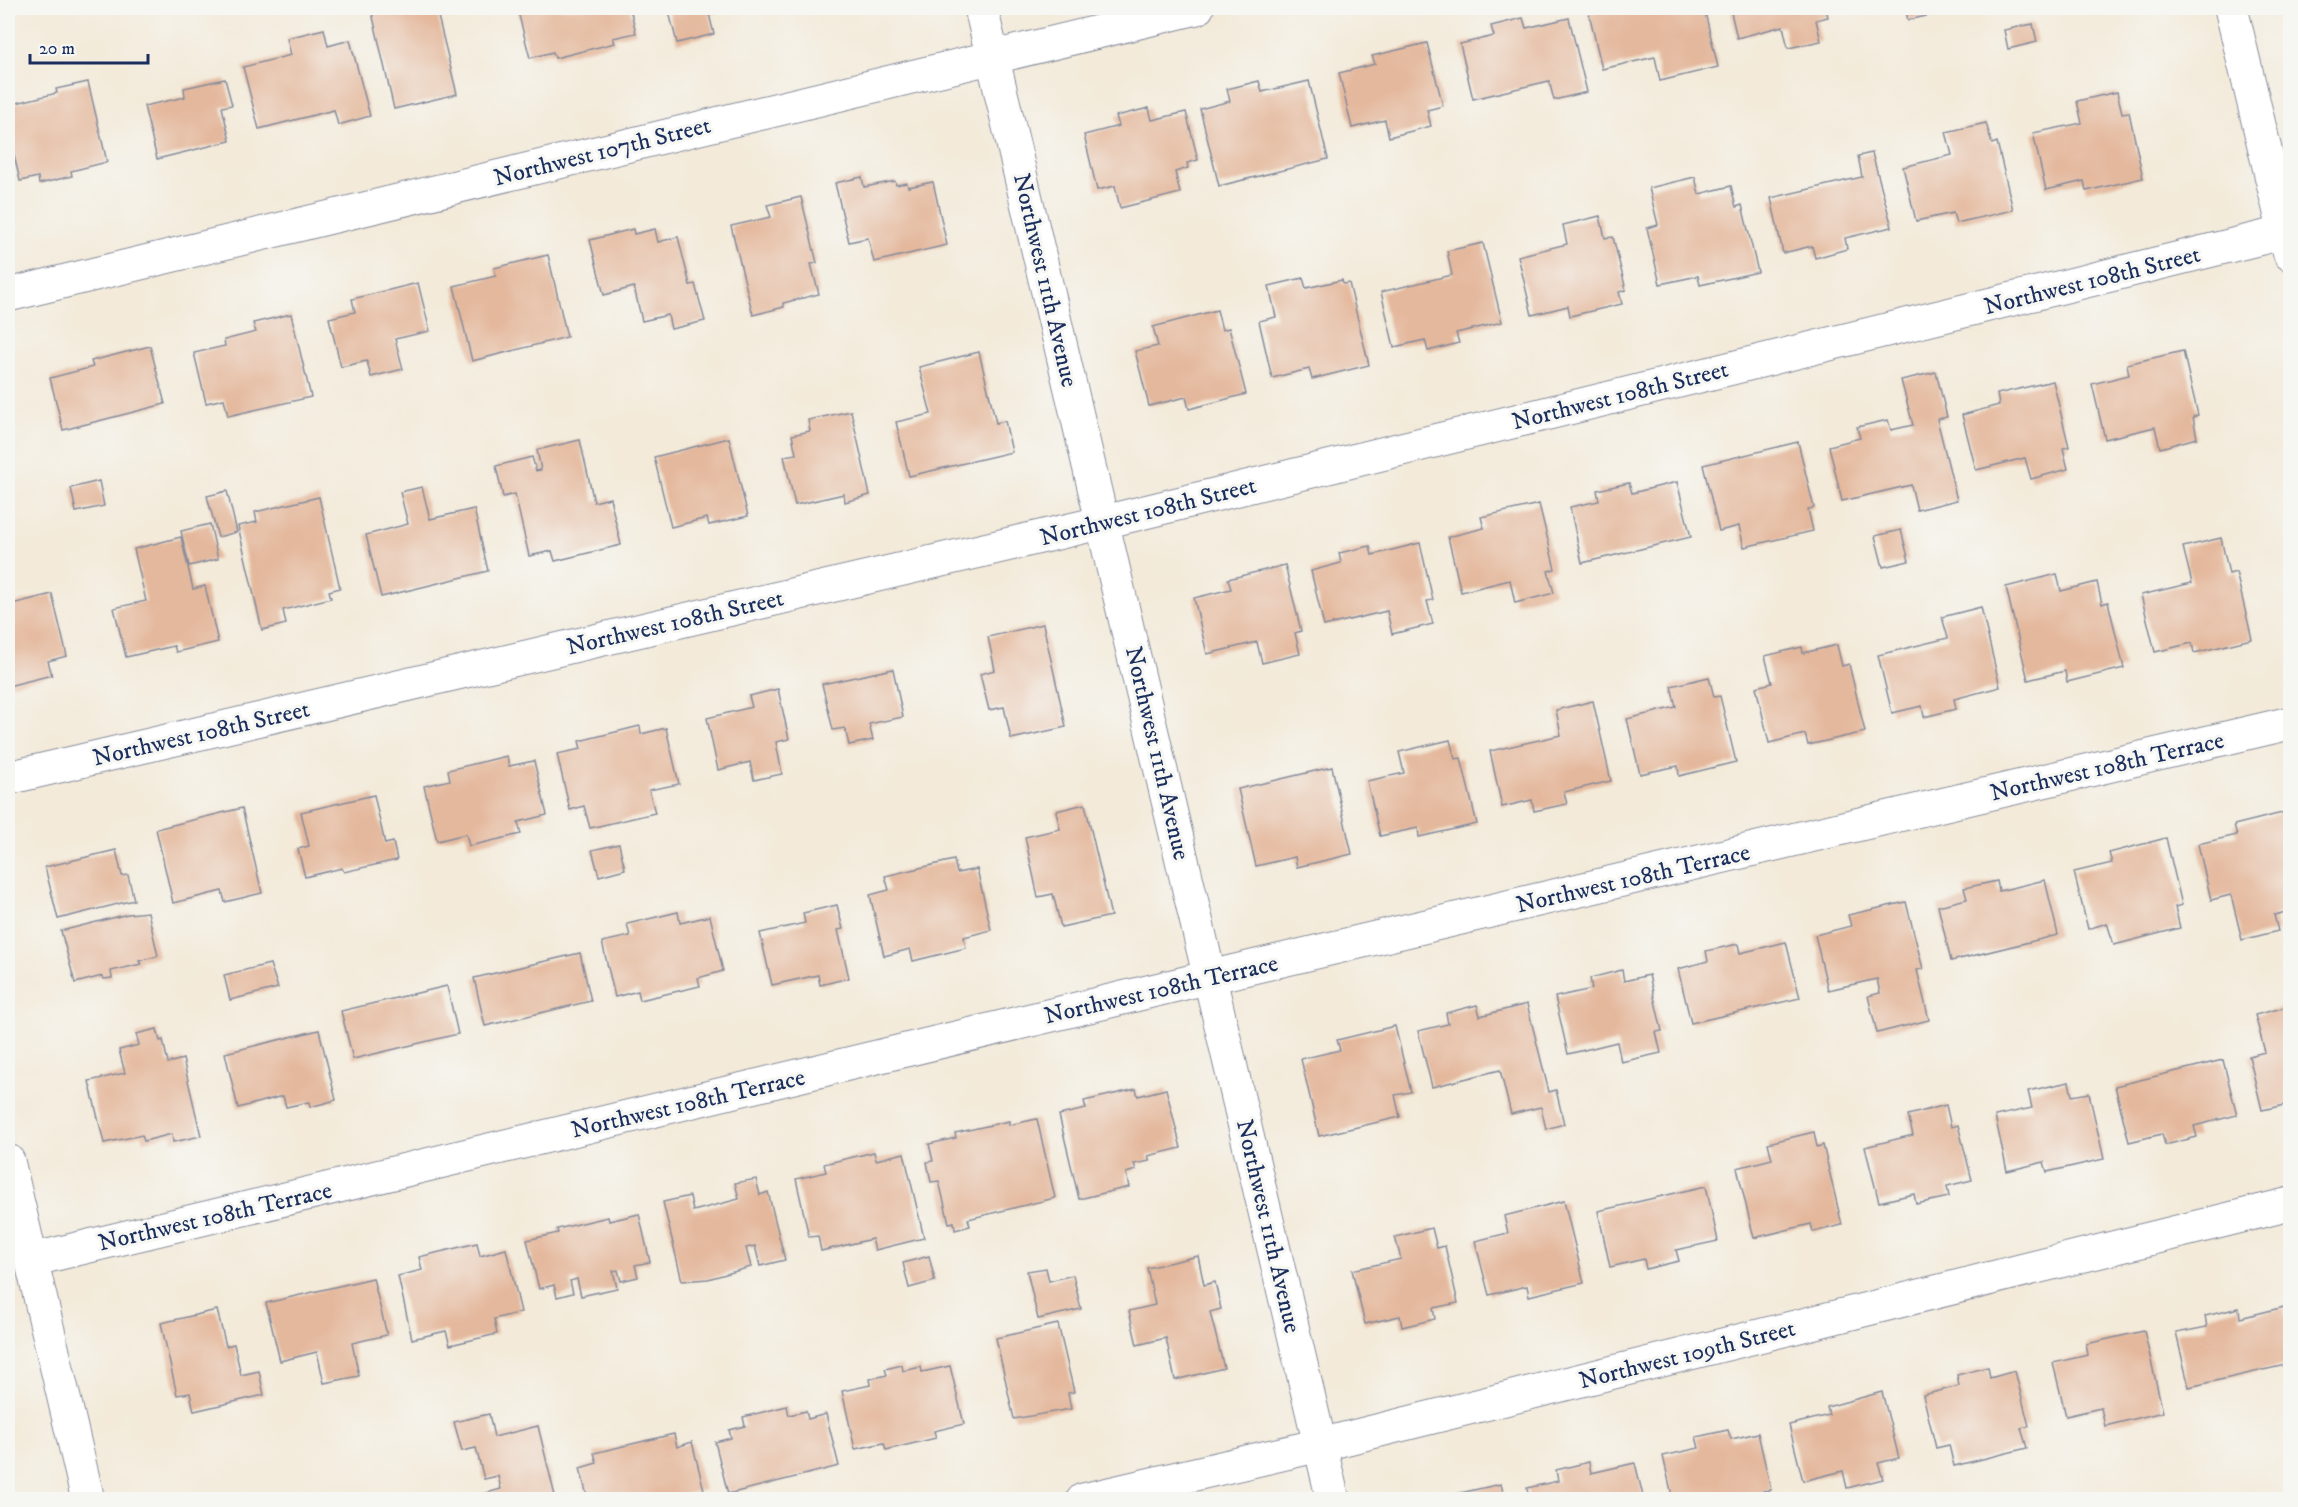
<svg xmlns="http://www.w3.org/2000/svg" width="2298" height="1507" viewBox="0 0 2298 1507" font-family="'IM FELL DW Pica',serif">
  <rect width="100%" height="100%" fill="#f6f6f2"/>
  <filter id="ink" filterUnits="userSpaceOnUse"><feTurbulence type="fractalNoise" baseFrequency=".0167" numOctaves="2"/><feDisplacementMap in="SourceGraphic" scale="12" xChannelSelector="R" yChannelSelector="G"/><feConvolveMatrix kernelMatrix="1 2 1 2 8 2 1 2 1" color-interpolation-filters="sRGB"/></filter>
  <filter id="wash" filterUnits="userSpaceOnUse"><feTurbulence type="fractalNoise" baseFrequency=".008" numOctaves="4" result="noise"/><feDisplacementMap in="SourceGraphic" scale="24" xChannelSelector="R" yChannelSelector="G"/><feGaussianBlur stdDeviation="1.35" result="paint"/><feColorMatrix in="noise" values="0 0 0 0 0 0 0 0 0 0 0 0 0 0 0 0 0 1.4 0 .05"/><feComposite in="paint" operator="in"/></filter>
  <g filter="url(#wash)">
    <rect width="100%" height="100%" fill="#f3ead9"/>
    <g id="blocks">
      <!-- building -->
      <g fill="#e4b89c">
        <polygon points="371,8 436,8 457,94 394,109"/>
        <polygon points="517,8 630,8 636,33 613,38 615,43 555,58 553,52 530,58"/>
        <polygon points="668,8 718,8 719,12 709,14 714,34 677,43"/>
        <polygon points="1610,8 1704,8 1718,67 1660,81 1655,57 1602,69 1589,13"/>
        <polygon points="1730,8 1826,8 1828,17 1816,20 1821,41 1788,48 1783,26 1737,38"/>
        <polygon points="1905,8 1962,8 1908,20"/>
        <polygon points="1523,18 1526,28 1569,18 1587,92 1554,100 1549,81 1473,99 1460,44 1494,36 1491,26"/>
        <polygon points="2033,24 2037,42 2008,49 2004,30"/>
        <polygon points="324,29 328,46 350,40 370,116 338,125 334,110 259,129 243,67 291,55 287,38"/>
        <polygon points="1427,43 1443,106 1427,110 1431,126 1389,137 1385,120 1352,128 1339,73 1375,64 1372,56"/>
        <polygon points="225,79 232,105 222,107 230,141 157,159 144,106 185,97 184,88"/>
        <polygon points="1259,81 1262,92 1309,81 1328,159 1219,186 1200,109 1230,101 1227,89"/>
        <polygon points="88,82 107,162 71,171 72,176 39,184 38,177 20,181 8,128 8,105 57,93 56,89"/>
        <polygon points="2117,92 2122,113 2129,112 2143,178 2086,191 2084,181 2046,190 2033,133 2082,123 2077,101"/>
        <polygon points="1149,108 1152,120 1186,112 1198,160 1187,163 1188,168 1175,172 1180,193 1120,208 1115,186 1097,190 1084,135 1119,126 1116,116"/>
        <polygon points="1986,123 1992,144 1997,142 2013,210 1956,223 1953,213 1916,221 1903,167 1952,155 1946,132"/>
        <polygon points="1872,153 1892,227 1845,238 1847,249 1815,258 1812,246 1783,253 1771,198 1862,177 1858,156"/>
        <polygon points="862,177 864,187 895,181 896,185 907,183 908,187 933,182 947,245 874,262 868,238 849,242 835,183"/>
        <polygon points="1695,177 1699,194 1731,186 1736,207 1742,205 1758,272 1700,285 1698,276 1660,284 1647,228 1658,225 1649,188"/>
        <polygon points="801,197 817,263 811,264 819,294 783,303 784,307 753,315 731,226 771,217 767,205"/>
        <polygon points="1600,216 1605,238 1613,237 1626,290 1619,292 1622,304 1570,316 1568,306 1532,315 1518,256 1567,244 1563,225"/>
        <polygon points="633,229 634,234 655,229 658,242 678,237 690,285 695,284 705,321 671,329 668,315 642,321 634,287 604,295 590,240"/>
        <polygon points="1483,243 1502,322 1456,333 1459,343 1428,351 1425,340 1394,347 1381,292 1452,275 1447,251"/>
        <polygon points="548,255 567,337 472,361 454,286 496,276 494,268"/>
        <polygon points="1303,278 1306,288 1342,280 1343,284 1349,283 1369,365 1312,379 1309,369 1272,378 1259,321 1276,317 1269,286"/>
        <polygon points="418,283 430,331 395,339 403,369 371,377 367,361 341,367 329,318 355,312 352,299"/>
        <polygon points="1217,310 1222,330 1229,328 1246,394 1189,409 1186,397 1149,406 1135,351 1158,346 1153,327"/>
        <polygon points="291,314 311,397 228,416 224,399 206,403 194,353 225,346 224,340 256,332 253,323"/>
        <polygon points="150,346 165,404 63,430 50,378 93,367 91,361"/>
        <polygon points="2183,351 2198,415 2193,417 2197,438 2160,448 2155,427 2105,439 2092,384 2129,375 2127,364"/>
        <polygon points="979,352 996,423 1005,421 1012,452 909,476 896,422 931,414 919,367"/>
        <polygon points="1936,372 1947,417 1937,419 1957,500 1917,510 1911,485 1842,501 1829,446 1860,438 1857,427 1888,420 1891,430 1913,425 1901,380"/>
        <polygon points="2053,381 2069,447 2063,448 2068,469 2031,479 2025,458 1976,470 1962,415 1999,405 1997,394"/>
        <polygon points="851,411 870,495 845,502 844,494 795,505 784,456 796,454 792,435 810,431 808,420"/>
        <polygon points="729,438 748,516 709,525 707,518 671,527 654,457"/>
        <polygon points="580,440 594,502 610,498 621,545 555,561 552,551 529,556 515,494 503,497 496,466 532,457 536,471 541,470 537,450"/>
        <polygon points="1798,442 1814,508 1808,509 1813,531 1744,547 1739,526 1719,531 1703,465"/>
        <polygon points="99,481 104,506 76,512 71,488"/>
        <polygon points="1677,482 1691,537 1582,563 1570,507 1599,501 1597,490 1629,483 1632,493"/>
        <polygon points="422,487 430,519 474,509 488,571 381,597 366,535 408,524 400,492"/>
        <polygon points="227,491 237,532 218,537 207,496"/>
        <polygon points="319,497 340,588 329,591 331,598 283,610 286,624 262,630 238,526 257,522 255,512"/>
        <polygon points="1539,504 1555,569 1548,571 1554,593 1515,603 1510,580 1461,592 1448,537 1484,528 1481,517"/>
        <polygon points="210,524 218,559 189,566 181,531"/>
        <polygon points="1901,530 1909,561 1883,567 1875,536"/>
        <polygon points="181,537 193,589 205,586 218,642 176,652 174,646 126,657 114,608 146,601 134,549"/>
        <polygon points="2221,538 2229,574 2236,572 2252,639 2194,653 2192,643 2155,652 2141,595 2192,583 2183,547"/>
        <polygon points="1420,543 1433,600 1427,601 1433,624 1392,634 1387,611 1324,626 1311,571 1341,563 1339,553 1370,546 1372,555"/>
        <polygon points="1285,565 1301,631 1295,633 1300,654 1262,663 1257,642 1207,654 1194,598 1231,589 1228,579"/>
        <polygon points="2057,574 2061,591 2097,582 2102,604 2108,602 2124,668 2067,682 2065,671 2028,680 2006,587"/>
        <polygon points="52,594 67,656 48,661 52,675 8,686 8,605"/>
        <polygon points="1981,607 2000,687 1954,699 1956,709 1924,717 1922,706 1892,713 1878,655 1948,638 1942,617"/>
        <polygon points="1043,624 1066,727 1011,739 1004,707 989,710 980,674 995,670 988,637"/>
        <polygon points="1837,645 1842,666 1849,664 1865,732 1808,745 1805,734 1769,743 1756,687 1772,683 1765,656 1802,647 1803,653"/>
        <polygon points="893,669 903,717 869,724 873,740 849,745 845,728 833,730 822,684"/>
        <polygon points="1709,677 1714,697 1720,696 1736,762 1679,776 1678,766 1640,774 1627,719 1676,707 1671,686"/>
        <polygon points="778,689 789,739 776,742 782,774 754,780 750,762 718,770 707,718 752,707 749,696"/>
        <polygon points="1593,701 1611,781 1564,792 1567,804 1534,811 1532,800 1502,807 1490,751 1561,735 1556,710"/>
        <polygon points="640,726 641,734 666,728 679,784 649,790 655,813 590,828 584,806 570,810 557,754 581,749 579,741"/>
        <polygon points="1450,740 1455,759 1461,758 1477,824 1419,837 1418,828 1380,836 1367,781 1404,773 1399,752"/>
        <polygon points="507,756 509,766 534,761 547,815 518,822 521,834 469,846 466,834 437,841 424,786 450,780 448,770"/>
        <polygon points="1332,767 1352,854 1297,867 1295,857 1256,866 1238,789"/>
        <polygon points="374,795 385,844 393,842 397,860 344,872 342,868 305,877 298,849 309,846 301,812"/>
        <polygon points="1085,804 1111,916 1061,927 1053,894 1038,897 1025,837 1060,829 1056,811"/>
        <polygon points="242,808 262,893 225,902 222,891 173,903 156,829"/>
        <polygon points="2290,811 2290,911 2274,915 2278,931 2242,940 2231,895 2211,900 2198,844 2237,835 2234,825"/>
        <polygon points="2166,838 2182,905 2175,907 2180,928 2114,945 2107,923 2088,929 2074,872 2112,863 2109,853"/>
        <polygon points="619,844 625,869 599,876 592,850"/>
        <polygon points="116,850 122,876 128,875 134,900 58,919 45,867"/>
        <polygon points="954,860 957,873 977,869 991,930 964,937 966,948 913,961 910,949 884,956 870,895 889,890 885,876"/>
        <polygon points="2045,880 2058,935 1951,961 1938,906 1967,899 1964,888 1997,881 1999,891"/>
        <polygon points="1906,902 1923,969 1917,970 1929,1020 1877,1033 1868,996 1880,993 1877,979 1828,990 1815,935 1851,926 1848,915"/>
        <polygon points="837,905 843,929 838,930 849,978 820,985 818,975 772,985 760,933 805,923 803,913"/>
        <polygon points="148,912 158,956 139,961 141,964 111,971 112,978 104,979 102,976 75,983 61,931 128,914"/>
        <polygon points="678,912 680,923 710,916 723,971 698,978 700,986 640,1000 638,991 615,997 602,942 630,936 627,924"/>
        <polygon points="1786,942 1800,998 1691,1023 1678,969 1708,961 1706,951 1738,944 1740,953"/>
        <polygon points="580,953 591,1001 485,1026 474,978"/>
        <polygon points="270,964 278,988 230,1000 224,975"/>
        <polygon points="1622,970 1624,981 1649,975 1662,1031 1656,1032 1661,1053 1621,1062 1617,1042 1568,1054 1555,997 1592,989 1590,978"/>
        <polygon points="447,986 458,1034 353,1059 341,1011"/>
        <polygon points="1527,1004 1549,1092 1556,1090 1564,1124 1546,1129 1541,1107 1511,1114 1500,1070 1432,1087 1418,1031 1448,1024 1446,1013 1477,1005 1480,1016"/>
        <polygon points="2290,1006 2290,1104 2262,1110 2249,1056 2265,1052 2255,1015"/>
        <polygon points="1395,1026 1411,1092 1395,1095 1400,1117 1319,1136 1301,1059 1340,1050 1337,1040"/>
        <polygon points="157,1029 160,1041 163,1040 168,1063 183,1059 201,1136 173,1142 172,1134 144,1141 142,1135 104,1143 89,1081 125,1073 119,1050 139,1045 136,1034"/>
        <polygon points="319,1030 336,1100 310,1107 309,1102 286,1107 283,1096 238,1108 225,1053"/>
        <polygon points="2223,1060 2237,1115 2194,1126 2197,1137 2165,1145 2162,1134 2129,1142 2115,1086"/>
        <polygon points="2069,1082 2072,1096 2089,1093 2104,1159 2047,1172 2044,1162 2007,1171 1995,1116 2032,1108 2028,1091"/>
        <polygon points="1136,1089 1138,1096 1166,1089 1181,1148 1148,1156 1150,1161 1134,1164 1136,1170 1126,1173 1129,1187 1079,1199 1059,1115 1086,1109 1084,1101"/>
        <polygon points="1946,1105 1951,1127 1958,1125 1972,1180 1947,1186 1949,1197 1916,1204 1914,1194 1879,1202 1865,1147 1913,1135 1908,1115"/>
        <polygon points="1037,1119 1055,1198 968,1219 970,1226 955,1230 954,1222 949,1223 939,1181 931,1182 927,1162 933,1161 929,1144 956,1138 955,1133 1009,1121 1009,1125"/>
        <polygon points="1814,1132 1817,1147 1823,1145 1842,1225 1813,1232 1811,1224 1754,1238 1737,1168 1772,1159 1768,1143"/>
        <polygon points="874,1152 876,1160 904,1153 924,1238 875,1250 872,1239 821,1251 818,1236 809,1237 796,1179 826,1172 824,1164"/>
        <polygon points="756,1179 760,1195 768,1192 785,1260 760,1266 755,1246 746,1248 751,1267 708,1279 682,1281 663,1202 690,1196 693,1211 739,1199 735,1183"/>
        <polygon points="1706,1186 1718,1241 1676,1250 1679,1261 1646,1269 1644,1259 1610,1267 1598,1211"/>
        <polygon points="1564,1201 1584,1283 1529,1296 1527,1286 1489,1295 1475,1241 1508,1233 1504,1216"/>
        <polygon points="639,1214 650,1262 635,1265 638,1277 621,1281 618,1270 613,1271 617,1288 581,1296 577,1279 570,1281 573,1293 557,1297 554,1285 539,1289 527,1240 558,1233 557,1229 608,1217 609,1221"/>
        <polygon points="1432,1228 1437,1248 1445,1246 1458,1303 1433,1308 1435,1319 1402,1327 1400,1316 1365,1324 1352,1270 1401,1259 1395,1237"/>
        <polygon points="477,1243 480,1256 506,1249 521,1312 494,1319 497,1334 450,1345 446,1331 412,1339 398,1276 422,1270 419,1257"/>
        <polygon points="929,1256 935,1281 909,1288 903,1263"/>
        <polygon points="1198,1256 1204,1285 1215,1282 1221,1309 1210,1312 1224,1368 1175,1380 1166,1338 1137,1345 1129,1311 1155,1305 1147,1268"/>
        <polygon points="1046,1268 1049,1281 1073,1275 1081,1309 1038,1319 1027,1271"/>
        <polygon points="373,1278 387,1335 352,1343 359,1376 324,1383 317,1352 280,1361 266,1303"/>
        <polygon points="2284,1307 2290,1335 2290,1364 2189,1387 2176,1333 2207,1327 2205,1316 2239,1308 2240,1318"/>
        <polygon points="217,1310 226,1346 234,1344 241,1375 259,1371 264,1395 194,1411 190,1393 177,1395 161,1323"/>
        <polygon points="1058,1324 1074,1392 1068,1393 1071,1409 1014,1419 996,1338"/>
        <polygon points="2144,1331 2163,1412 2105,1426 2101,1408 2066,1416 2053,1363 2088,1355 2086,1344"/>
        <polygon points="902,1365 903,1371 921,1367 922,1372 950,1366 964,1424 934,1431 936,1438 886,1450 884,1443 855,1449 842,1391 871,1385 870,1379 887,1375 885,1369"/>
        <polygon points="1988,1367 1990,1378 2015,1371 2029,1426 2021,1428 2027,1448 1954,1466 1949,1445 1936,1448 1923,1395 1959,1386 1957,1375"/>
        <polygon points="1882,1392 1899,1458 1878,1463 1883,1479 1847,1488 1843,1471 1803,1481 1789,1425 1829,1415 1827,1407"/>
        <polygon points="787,1406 789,1415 806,1411 808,1419 826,1414 839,1466 728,1494 715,1442 731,1438 729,1430 745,1426 743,1417"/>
        <polygon points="489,1414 494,1437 538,1426 556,1500 461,1500 501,1489 498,1476 484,1479 476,1448 462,1451 454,1422"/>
        <polygon points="1728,1430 1731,1439 1758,1433 1771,1490 1763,1491 1765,1500 1673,1500 1663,1456 1699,1448 1696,1437"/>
        <polygon points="674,1434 677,1447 692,1442 704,1490 674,1497 675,1500 588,1500 580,1468 597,1463 594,1453"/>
        <polygon points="1589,1462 1591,1473 1635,1463 1644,1500 1529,1500 1527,1488 1558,1481 1556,1470"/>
        <polygon points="1501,1484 1505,1500 1443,1500 1442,1497"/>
      </g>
    </g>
  </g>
  <g filter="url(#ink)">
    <use href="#blocks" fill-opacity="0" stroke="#878c9c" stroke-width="1.5"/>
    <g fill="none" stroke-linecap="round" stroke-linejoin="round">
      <!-- minor casing -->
      <g stroke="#878c9c" stroke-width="35">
        <g id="minor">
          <polyline points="981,8 1333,1500"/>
          <polyline points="2231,8 2290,254"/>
          <polyline points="8,295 1197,8"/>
          <polyline points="8,778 1104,522 2290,231"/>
          <polyline points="8,1161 88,1500"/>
          <polyline points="31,1260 1210,977 2290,723"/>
          <polyline points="1083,1500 1320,1445 2290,1204"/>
        </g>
      </g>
      <!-- minor -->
      <use href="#minor" stroke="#fff" stroke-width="33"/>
    </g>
  </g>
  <g text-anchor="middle" stroke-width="6" stroke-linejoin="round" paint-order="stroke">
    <!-- street labels -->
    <g font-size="24" fill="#1b2f5e" stroke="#f6f6f2">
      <text transform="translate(602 151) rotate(-14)" y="8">Northwest 107th Street</text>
      <text transform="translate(1046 280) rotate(77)" y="8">Northwest 11th Avenue</text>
      <text transform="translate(2092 280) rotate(-14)" y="8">Northwest 108th Street</text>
      <text transform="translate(1620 395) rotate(-14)" y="8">Northwest 108th Street</text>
      <text transform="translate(1148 511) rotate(-14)" y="8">Northwest 108th Street</text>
      <text transform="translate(675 622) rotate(-13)" y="8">Northwest 108th Street</text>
      <text transform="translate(201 733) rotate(-13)" y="8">Northwest 108th Street</text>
      <text transform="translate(1158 753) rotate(77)" y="8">Northwest 11th Avenue</text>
      <text transform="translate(2107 766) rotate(-13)" y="8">Northwest 108th Terrace</text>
      <text transform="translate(1633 878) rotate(-13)" y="8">Northwest 108th Terrace</text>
      <text transform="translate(1161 989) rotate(-13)" y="8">Northwest 108th Terrace</text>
      <text transform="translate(688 1103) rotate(-13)" y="8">Northwest 108th Terrace</text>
      <text transform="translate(215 1216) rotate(-13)" y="8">Northwest 108th Terrace</text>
      <text transform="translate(1269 1226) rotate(77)" y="8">Northwest 11th Avenue</text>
      <text transform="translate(1687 1354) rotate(-14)" y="8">Northwest 109th Street</text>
    </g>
  </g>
  <!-- margin -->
  <rect width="2298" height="1507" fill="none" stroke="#f6f6f2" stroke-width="30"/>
  <!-- scale -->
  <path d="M30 54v9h118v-9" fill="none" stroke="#1b2f5e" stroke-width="3"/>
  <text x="39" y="54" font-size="18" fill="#1b2f5e" stroke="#f6f6f2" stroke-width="4.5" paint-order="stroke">20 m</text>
</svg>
